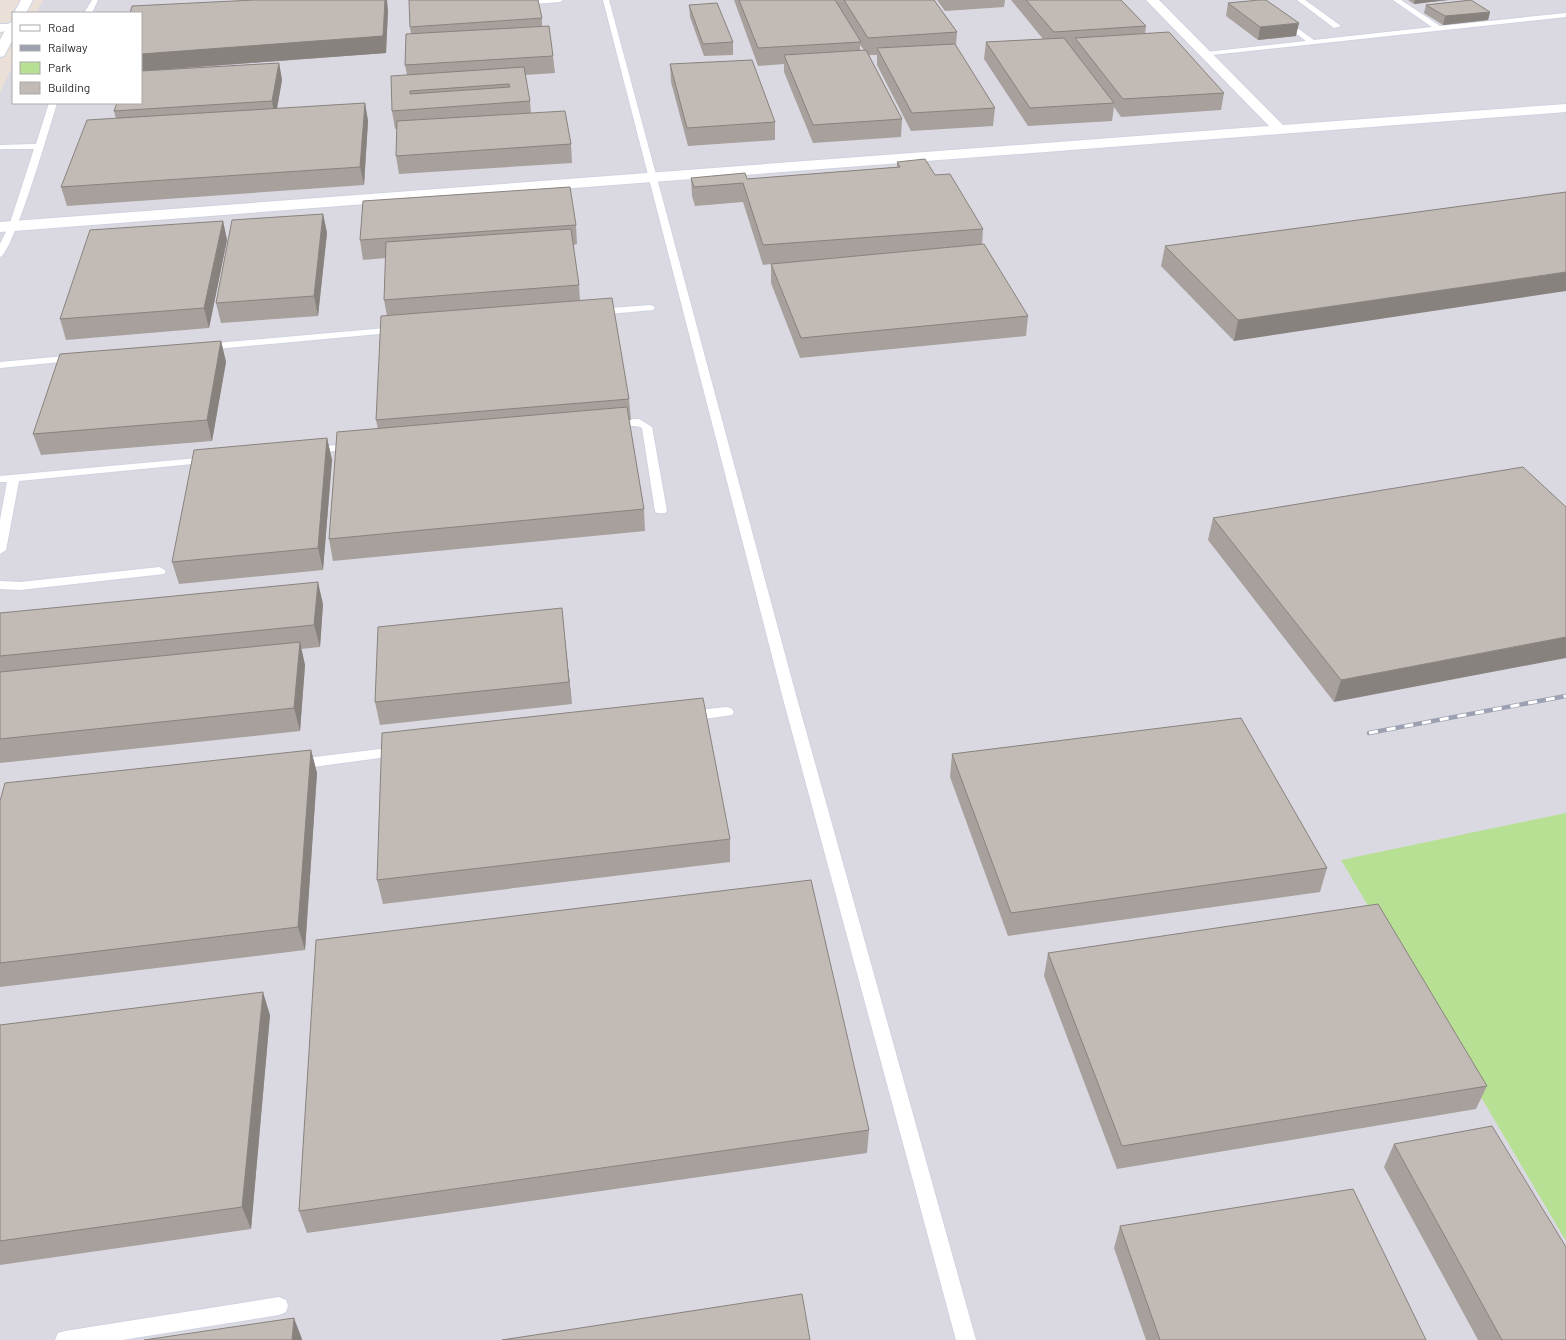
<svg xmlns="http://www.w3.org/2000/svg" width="1566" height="1340" viewBox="0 0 1566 1340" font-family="Barlow,sans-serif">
  <rect width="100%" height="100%" fill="#eae0d8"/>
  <!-- industrial -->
  <polygon fill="#dad9e2" points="43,0 1566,0 1566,1340 0,1340 0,93 13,65 13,103 141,103 141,13 37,13"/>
  <!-- green -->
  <polygon fill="#b7e094" points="1566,813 1566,1241 1341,860"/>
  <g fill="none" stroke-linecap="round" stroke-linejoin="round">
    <!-- service casing -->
    <g stroke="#ced3e0" stroke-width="2">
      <g id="service">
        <polygon points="92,0 98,0 92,13 84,13"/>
        <polygon points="532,0 563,0 560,2 520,5 517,3"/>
        <polygon points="603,0 609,0 796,695 976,1340 956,1340 782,695"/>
        <polygon points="1251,0 1258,0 1314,40 1432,27 1393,0 1401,0 1440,26 1566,13 1566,17 1203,56 1202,54 1206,52 1306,41"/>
        <polygon points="1297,0 1305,0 1341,26 1334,28"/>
        <path d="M 49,103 L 57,103 C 51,123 13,254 0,257 L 0,244 L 9,226 L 34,149 L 0,149 L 0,145 L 36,144 Z"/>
        <polygon points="650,305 653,306 655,308 653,310 598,315 593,312 598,309"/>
        <polygon points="397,327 401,328 402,330 401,332 205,350 200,347 205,344"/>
        <polygon points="76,355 80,356 81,358 80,360 0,368 0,362"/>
        <path d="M 639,419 L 652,427 L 667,511 L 665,513 L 657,513 L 655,511 L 642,428 C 632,422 614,432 606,423 L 611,420 Z"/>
        <polygon points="353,444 357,445 358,447 357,449 313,453 308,450 313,447"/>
        <polygon points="209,457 215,460 213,462 19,481 6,550 0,554 0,520 7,482 0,482 0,476"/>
        <polygon points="160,567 166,571 164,574 20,590 0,589 0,581 20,582"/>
        <polygon points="727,707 732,709 734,712 732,715 689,721 684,719 682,716 684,713 689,711"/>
        <polygon points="397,747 402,749 404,752 402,755 298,769 293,767 291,764 293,761 298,759"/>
        <polygon points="279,1297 286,1300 288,1306 286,1312 279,1315 122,1340 55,1340 58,1333 65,1331"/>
      </g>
    </g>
    <!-- minor casing -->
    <g stroke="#ced3e0" stroke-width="2">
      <polygon id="minor" points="0,24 13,24 13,30 0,32"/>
    </g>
    <!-- tertiary casing -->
    <g stroke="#ced3e0" stroke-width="2">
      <g id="tertiary">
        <polygon points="21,0 33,0 26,13 14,13"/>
        <polygon points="1146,0 1159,0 1283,125 1566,104 1566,112 0,232 0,222 1269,126"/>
        <polygon points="13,22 13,39 4,56 0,57 0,40 9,23"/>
      </g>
    </g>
    <!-- service -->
    <use href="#service" fill="#fff" fill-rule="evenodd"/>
    <!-- minor -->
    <use href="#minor" fill="#fff" fill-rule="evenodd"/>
    <!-- tertiary -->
    <use href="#tertiary" fill="#fff" fill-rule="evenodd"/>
    <!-- rail casing -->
    <g stroke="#9ba1b1" stroke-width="4.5">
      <polyline id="rail" points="1369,733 1566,696"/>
    </g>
    <!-- rail -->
    <use href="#rail" stroke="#fff" stroke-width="3" stroke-dasharray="9" stroke-linecap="butt"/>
  </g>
  <!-- wall -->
  <g fill="#a7a09c" fill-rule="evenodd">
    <path d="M 734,0 L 934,0 L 957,32 L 956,46 L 995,108 L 993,126 L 911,131 L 877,65 L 877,55 L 869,55 L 902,119 L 901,137 L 813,143 L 784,72 L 784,64 L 758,66 ZM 860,45 L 864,50 L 860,50 Z"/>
    <polygon points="937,0 1005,0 1004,7 945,11"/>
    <polygon points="1011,0 1121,0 1146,26 1145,34 1224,93 1221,110 1121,117 1114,107 1112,121 1028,126 984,59 986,42 1043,39"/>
    <polygon points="1408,0 1448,0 1414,4"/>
    <polygon points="1228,3 1296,36 1258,40 1226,16"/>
    <polygon points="689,5 733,42 733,55 704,56 690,17"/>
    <polygon points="1426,5 1490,12 1488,20 1443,25 1424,13"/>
    <polygon points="388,10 386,53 172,69 279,63 282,80 277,109 365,103 368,121 364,185 67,206 61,187 116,119 114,111 141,103 141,13"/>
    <polygon points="542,18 542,27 553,56 555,73 525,75 530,101 531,113 571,144 572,163 399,174 396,156 397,129 395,129 392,111 407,75 405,65 411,34 410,27"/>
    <polygon points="670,64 775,122 775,140 688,146 671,82"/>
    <polygon points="897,162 935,175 983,229 982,245 1028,316 1026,336 800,358 771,283 771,264 763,265 743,202 695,206 692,196 691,178 747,179 897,167"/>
    <polygon points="1566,192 1234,341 1161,266 1165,246"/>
    <polygon points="323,214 327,233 318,316 221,323 216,303"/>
    <polygon points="223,221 227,240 209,328 66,340 60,319"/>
    <polygon points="576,225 577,244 573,245 579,285 580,301 629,399 631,420 629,420 644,509 645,531 333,561 329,539 378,429 376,420 387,316 384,300 386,258 363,260 360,240"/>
    <polygon points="221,341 226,362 212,441 41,455 33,434"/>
    <polygon points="327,438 332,460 323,570 179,584 172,562"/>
    <polygon points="1566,507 1334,702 1208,540 1213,518"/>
    <polygon points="323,604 320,647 301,649 305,665 300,731 0,763 0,613"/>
    <polygon points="564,631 572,704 380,725 375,702"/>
    <polygon points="311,750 317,773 305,950 0,987 0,801"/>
    <polygon points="952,754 1327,868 1320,892 1008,936 950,777"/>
    <polygon points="730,839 730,862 383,904 377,880"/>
    <polygon points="1048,953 1487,1086 1476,1109 1117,1169 1044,976"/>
    <polygon points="270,1015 251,1229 0,1265 0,1025"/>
    <polygon points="869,1130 867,1153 307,1233 299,1211"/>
    <polygon points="1394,1144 1566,1340 1478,1340 1384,1167"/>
    <polygon points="1120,1226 1426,1340 1146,1340 1114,1248"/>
  </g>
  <!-- shaded-wall -->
  <g fill="#88827f">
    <polygon points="385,0 387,0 388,10 386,53 141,71 141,54"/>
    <polygon points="1415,0 1448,0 1414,4"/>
    <polygon points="1490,12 1488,20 1443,25 1445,16"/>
    <polygon points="1299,23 1296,36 1258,40 1260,27"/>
    <polygon points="279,63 282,80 275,119 272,101"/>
    <polygon points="365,103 368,121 364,185 360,167"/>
    <polygon points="323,214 327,233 318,316 314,296"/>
    <polygon points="223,221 227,240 209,328 204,308"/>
    <polygon points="1566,272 1566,291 1234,341 1238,320"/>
    <polygon points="221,341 226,362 212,441 207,420"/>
    <polygon points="327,438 332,460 323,570 318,548"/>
    <polygon points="318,582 323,604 320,647 314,625"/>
    <polygon points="562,608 564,631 572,704 569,682"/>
    <polygon points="1566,637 1566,658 1334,702 1341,680"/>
    <polygon points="300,642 305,665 300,731 294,708"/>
    <polygon points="311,750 317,773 305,950 298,927"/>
    <polygon points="263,992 270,1015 251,1229 242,1207"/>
    <polygon points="294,1318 302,1339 302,1340 292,1340"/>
  </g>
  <!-- building -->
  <g fill="#c2bab5" stroke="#88827f" fill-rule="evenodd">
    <polygon points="254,0 385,0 383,36 141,54 141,13 130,13 132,6"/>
    <polygon points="409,0 538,0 542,18 410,27"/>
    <polygon points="739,0 835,0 861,42 758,48"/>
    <polygon points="844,0 934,0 957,32 868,38"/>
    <polygon points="1026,0 1121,0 1146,26 1054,32"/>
    <polygon points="1259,0 1266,0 1299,23 1260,27 1228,3"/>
    <polygon points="1471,0 1490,12 1445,16 1426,5"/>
    <polygon points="717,3 733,42 703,44 689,5"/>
    <polygon points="549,26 553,56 405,65 406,34"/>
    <polygon points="1169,32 1224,93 1123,99 1075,38"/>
    <polygon points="1064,38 1114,103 1030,108 986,42"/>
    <polygon points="955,44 995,108 912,113 877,48"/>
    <polygon points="866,50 902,119 813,125 784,55"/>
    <polygon points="752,60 775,122 687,128 670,64"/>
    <polygon points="279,63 272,101 114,111 117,103 141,103 141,71"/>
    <path d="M 524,67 L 530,101 L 392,111 L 391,76 ZM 509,84 L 510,87 L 410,94 L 410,91 Z"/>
    <polygon points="365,103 360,167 61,187 87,120"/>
    <polygon points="565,111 571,144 396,156 397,121"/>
    <polygon points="925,159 935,175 950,174 983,229 763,245 743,183 694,187 691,178 745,173 747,179 900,167 897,162"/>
    <polygon points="570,187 576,225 360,240 363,201"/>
    <polygon points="1566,192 1566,272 1238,320 1165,246"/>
    <polygon points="323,214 314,296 216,303 232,220"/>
    <polygon points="223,221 204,308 60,319 90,230"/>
    <polygon points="571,229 579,285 384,300 386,242"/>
    <polygon points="984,244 1028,316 801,338 771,264"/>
    <polygon points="612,298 629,399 376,420 381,316"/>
    <polygon points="221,341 207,420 33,434 60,354"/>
    <polygon points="627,407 644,509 329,539 337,432"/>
    <polygon points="327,438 318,548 172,562 194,450"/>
    <polygon points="1523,467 1566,507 1566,637 1341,680 1213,518"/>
    <polygon points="318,582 314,625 0,656 0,613"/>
    <polygon points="562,608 569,682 375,702 378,627"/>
    <polygon points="300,642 294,708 0,739 0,672"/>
    <polygon points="703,698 730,839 377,880 382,733"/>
    <polygon points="1241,718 1327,868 1011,913 952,754"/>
    <polygon points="311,750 298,927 0,963 0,801 5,783"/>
    <polygon points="811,880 869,1130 299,1211 316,940"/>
    <polygon points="1378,904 1487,1086 1122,1146 1048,953"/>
    <polygon points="263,992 242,1207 0,1241 0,1025"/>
    <polygon points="1492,1126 1566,1247 1566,1340 1502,1340 1394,1144"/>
    <polygon points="1353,1189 1426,1340 1160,1340 1120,1226"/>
    <polygon points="802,1294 810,1340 502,1340"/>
    <polygon points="294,1318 292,1340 144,1340"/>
  </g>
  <!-- legend -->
  <rect x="12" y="12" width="130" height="92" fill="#ffffff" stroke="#a9a9a9"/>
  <rect x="20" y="25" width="20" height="6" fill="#ffffff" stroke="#a9a9a9"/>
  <text x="48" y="32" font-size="12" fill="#272727">Road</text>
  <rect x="20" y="45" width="20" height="6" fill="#9ba1b1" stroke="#a9a9a9"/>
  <text x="48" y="52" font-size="12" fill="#272727">Railway</text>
  <rect x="20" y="62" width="20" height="12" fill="#b7e094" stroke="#a9a9a9"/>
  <text x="48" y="72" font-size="12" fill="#272727">Park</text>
  <rect x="20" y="82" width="20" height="12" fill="#c2bab5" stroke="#a9a9a9"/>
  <text x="48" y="92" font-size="12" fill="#272727">Building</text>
</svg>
